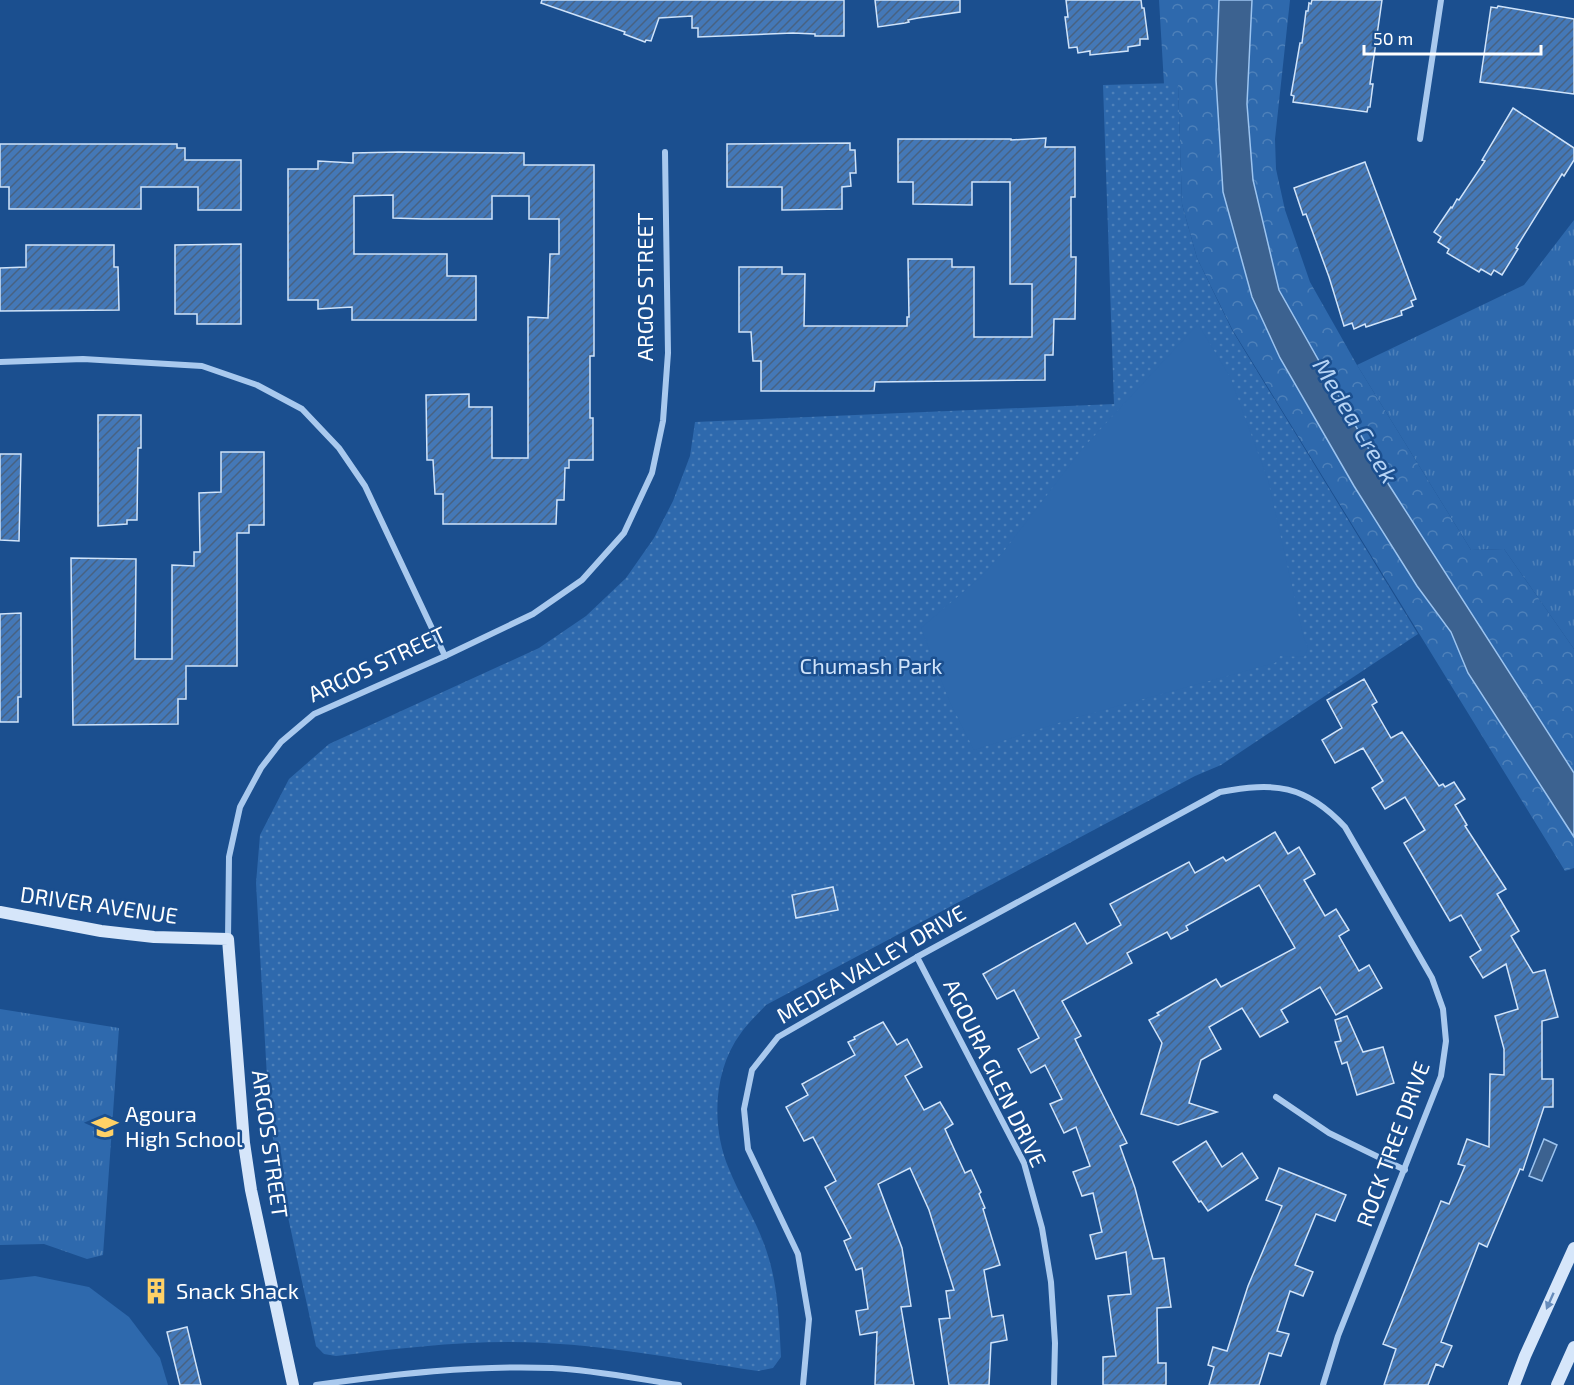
<svg xmlns="http://www.w3.org/2000/svg" width="1574" height="1385" viewBox="0 0 1574 1385" font-family="'Exo 2',sans-serif">
  <defs>
    <pattern id="grass-tufts" width="24" height="20" patternUnits="userSpaceOnUse" patternTransform="scale(1.5)"><rect width="24" height="20" fill="#2e69ad"/><path d="M3 7l-1-3M5 7V3M7 7l1-3M15 17l-1-3M17 17v-4M19 17l1-3" fill="none" stroke="#4d80b9"/></pattern>
    <pattern id="forest-crowns" width="20" height="18" patternUnits="userSpaceOnUse" patternTransform="scale(1.5)"><rect width="20" height="18" fill="#2e69ad"/><path d="M2 6a3 3 0 1 1 6 0M12 15a3 3 0 1 1 6 0" fill="none" stroke="#4d80b9"/></pattern>
    <pattern id="park-dots" width="8" height="8" patternUnits="userSpaceOnUse" patternTransform="scale(1.5)"><rect width="8" height="8" fill="#2e69ad"/><path d="M2 2h.1M6 6h.1" fill="none" stroke="#4d80b9" stroke-width="1.8" stroke-linecap="round"/></pattern>
    <pattern id="building-hatch" width="6" height="6" patternUnits="userSpaceOnUse" patternTransform="scale(1.5)"><rect width="6" height="6" fill="#4478b7"/><path d="M-1 1l2-2M0 6l6-6M5 7l2-2" fill="none" stroke="#486282"/></pattern>
  </defs>
  <rect width="100%" height="100%" fill="#1b4f8f"/>
  <!-- grass -->
  <g fill="url(#grass-tufts)">
    <polygon points="1574,220 1574,649 1504,549 1471,550 1357,365 1524,285"/>
    <polygon points="0,1009 119,1028 103,1255 87,1259 44,1244 0,1245"/>
  </g>
  <!-- forest -->
  <polygon fill="url(#forest-crowns)" points="1159,0 1290,0 1275,139 1276,169 1285,210 1310,282 1357,365 1471,550 1504,549 1574,649 1574,868 1565,871 1232,329 1197,258 1182,204 1178,84 1164,84"/>
  <!-- park -->
  <path fill="url(#park-dots)" d="M 1178,83 L 1182,204 L 1197,258 L 1232,330 L 1418,634 L 1221,765 L 1195,776 L 766,1005 C 758,1014 748,1023 741,1033 C 713,1070 711,1127 729,1169 C 739,1195 755,1218 764,1244 C 778,1280 779,1319 781,1357 L 773,1368 L 758,1371 C 676,1359 593,1342 509,1342 C 451,1342 394,1349 336,1356 L 324,1354 L 316,1346 L 278,1171 L 269,1113 L 256,883 L 260,835 L 289,779 L 329,744 L 539,648 L 586,616 L 626,578 L 654,538 L 673,501 L 690,456 L 695,422 L 1114,404 L 1103,85 Z"/>
  <!-- pitch -->
  <g fill="#2e69ad">
    <polygon points="1198,324 1230,377 1268,480 1303,635 1308,648 1304,657 1280,656 1275,663 1074,718 974,750 949,700 921,628 983,575 1004,551 1083,448"/>
    <polygon points="35,1276 89,1287 129,1317 160,1358 168,1385 0,1385 0,1280"/>
  </g>
  <!-- water -->
  <g fill="#3c6290" stroke="#9cc4f0" stroke-width="1.5">
    <polygon points="1219,0 1252,0 1247,104 1253,180 1279,290 1389,485 1574,773 1574,837 1468,673 1451,632 1417,586 1354,486 1280,358 1252,297 1223,192 1216,80"/>
    <polygon points="1544,1139 1557,1145 1542,1181 1529,1176"/>
  </g>
  <!-- building -->
  <g fill="url(#building-hatch)" stroke="#cfe3fa" stroke-width="1.5">
    <polygon points="542,0 844,0 844,36 815,36 815,34 793,33 698,37 698,28 692,28 692,16 659,18 651,41 646,40 645,42 624,34 625,32 541,3"/>
    <polygon points="875,0 960,0 960,12 918,18 908,20 909,22 905,23 878,27"/>
    <polygon points="1066,0 1141,0 1142,8 1144,8 1148,39 1140,39 1140,45 1128,47 1128,51 1090,55 1090,51 1078,53 1077,47 1069,48 1065,17 1068,17"/>
    <polygon points="1312,0 1382,0 1370,84 1373,84 1370,107 1368,107 1367,112 1293,102 1294,96 1291,95 1300,43 1302,43 1306,11 1308,11 1309,3 1311,4"/>
    <polygon points="1498,6 1574,19 1574,94 1480,82 1491,7 1497,8"/>
    <polygon points="1513,108 1574,148 1574,160 1564,176 1562,174 1516,248 1518,249 1502,275 1494,270 1491,275 1481,269 1479,272 1447,253 1449,249 1438,242 1441,237 1434,232 1451,207 1452,208 1457,199 1459,200 1485,161 1482,160"/>
    <polygon points="1046,138 1045,147 1075,147 1075,197 1071,197 1071,257 1076,257 1075,319 1054,319 1053,355 1045,355 1045,380 875,382 874,391 761,391 761,361 753,361 751,332 739,332 739,267 782,267 782,274 805,274 804,326 907,326 907,317 909,317 908,259 952,259 952,267 974,267 974,337 1032,337 1032,284 1010,284 1010,182 972,182 972,205 913,204 913,182 898,182 898,139 1011,139 1011,140"/>
    <polygon points="850,143 850,150 855,150 856,173 850,173 851,186 842,187 842,209 782,210 782,187 727,187 727,144"/>
    <polygon points="0,144 177,144 177,148 185,148 185,160 241,160 241,210 198,210 198,187 141,187 141,209 9,209 9,187 0,187"/>
    <polygon points="399,152 524,153 524,165 594,165 594,356 590,356 590,418 593,418 593,460 569,460 569,468 565,468 564,500 557,500 556,524 443,524 443,494 435,494 433,460 427,460 426,395 469,394 469,407 492,407 492,458 528,458 528,317 548,318 550,254 559,254 559,219 529,219 529,196 492,196 492,219 424,219 393,218 393,195 354,196 354,254 447,254 447,276 476,276 476,320 352,320 352,307 318,309 318,300 288,300 288,169 318,169 318,161 353,163 353,153"/>
    <polygon points="1365,162 1416,299 1411,301 1413,306 1401,311 1402,315 1366,327 1365,324 1354,329 1352,323 1344,326 1329,277 1306,214 1303,215 1294,188"/>
    <polygon points="241,244 241,324 197,324 197,314 175,314 175,245"/>
    <polygon points="26,245 114,245 114,267 118,267 119,310 0,311 0,268 26,267"/>
    <polygon points="98,415 141,415 141,448 138,448 137,520 127,520 127,524 98,526"/>
    <polygon points="221,452 264,452 264,525 249,525 249,533 237,533 237,666 186,666 186,699 178,699 178,724 73,725 71,558 136,559 135,659 172,659 172,565 194,566 194,552 200,552 199,493 221,492"/>
    <polygon points="0,454 21,454 19,541 0,540"/>
    <polygon points="21,613 21,697 18,697 18,722 0,722 0,614"/>
    <polygon points="1364,679 1377,702 1372,705 1391,738 1402,732 1439,786 1443,784 1445,787 1454,782 1465,799 1455,805 1467,825 1465,826 1506,889 1497,894 1519,931 1511,936 1533,973 1545,970 1558,1017 1542,1021 1542,1079 1553,1079 1553,1107 1544,1107 1523,1170 1520,1169 1487,1247 1479,1243 1441,1342 1452,1346 1443,1367 1436,1364 1428,1385 1384,1385 1396,1349 1383,1344 1441,1201 1449,1204 1465,1166 1458,1164 1467,1139 1489,1147 1490,1074 1504,1075 1504,1049 1495,1016 1518,1009 1506,964 1483,978 1470,957 1481,950 1461,915 1450,921 1404,843 1425,830 1405,797 1385,809 1372,788 1383,781 1363,748 1335,763 1322,740 1342,728 1327,700"/>
    <polygon points="1275,832 1288,854 1299,847 1315,874 1304,880 1325,916 1336,909 1349,930 1339,936 1359,971 1369,965 1382,988 1336,1015 1320,987 1281,1010 1288,1022 1260,1037 1242,1008 1209,1027 1221,1049 1201,1060 1189,1103 1217,1112 1178,1125 1141,1114 1162,1043 1149,1020 1159,1015 1157,1013 1216,979 1221,987 1295,948 1259,885 1186,926 1188,930 1171,939 1167,932 1127,953 1132,963 1062,1001 1081,1036 1075,1039 1127,1143 1120,1146 1135,1188 1153,1259 1164,1258 1171,1307 1157,1308 1158,1363 1166,1363 1166,1385 1103,1385 1103,1357 1116,1356 1108,1296 1131,1294 1126,1252 1096,1259 1090,1235 1102,1232 1093,1193 1082,1196 1073,1172 1090,1166 1076,1127 1064,1133 1050,1104 1062,1099 1045,1065 1031,1073 1018,1049 1039,1038 1014,990 997,999 983,974 1075,923 1087,944 1121,925 1110,904 1189,862 1195,873 1223,857 1226,861"/>
    <polygon points="833,887 838,910 796,918 792,895"/>
    <polygon points="1347,1016 1363,1052 1383,1047 1394,1083 1357,1095 1347,1062 1342,1064 1335,1042 1341,1041 1335,1020"/>
    <polygon points="883,1022 897,1045 907,1039 922,1067 905,1076 924,1110 940,1102 953,1124 945,1129 965,1173 971,1170 981,1192 979,1194 985,1208 983,1209 1000,1265 984,1270 992,1317 1003,1315 1007,1340 991,1343 989,1385 949,1385 939,1319 950,1318 946,1291 954,1290 929,1210 910,1168 878,1184 902,1248 911,1306 901,1307 914,1385 875,1385 877,1332 860,1335 856,1311 868,1309 862,1268 856,1270 844,1241 851,1238 825,1187 836,1181 813,1137 804,1141 786,1107 808,1095 802,1084 855,1055 848,1042 855,1039 854,1037"/>
    <polygon points="1206,1141 1222,1167 1242,1153 1258,1178 1208,1211 1201,1201 1199,1202 1173,1162"/>
    <polygon points="1279,1168 1346,1195 1335,1221 1316,1214 1295,1265 1313,1272 1303,1296 1290,1291 1277,1331 1289,1334 1281,1356 1269,1353 1259,1385 1209,1385 1214,1367 1208,1365 1213,1347 1227,1351 1248,1286 1282,1206 1266,1200"/>
    <polygon points="187,1327 201,1385 180,1385 167,1332"/>
  </g>
  <g fill="none" stroke-linecap="round" stroke-linejoin="round">
    <!-- street -->
    <g stroke="#a9c9ee" stroke-width="6">
      <polyline points="1420,139 1441,0"/>
      <polyline points="0,362 83,359 202,366 257,385 302,409 339,448 365,486 445,656"/>
      <polyline points="228,939 229,857 240,807 261,768 281,742 314,714 445,656 533,614 582,580 624,533 652,473 663,421 668,353 665,152"/>
      <polyline points="917,957 1024,1163 1042,1228 1051,1282 1055,1343 1054,1385"/>
      <polyline points="1276,1097 1329,1133 1405,1170"/>
      <path d="M 316,1385 C 395,1374 472,1365 552,1368 C 594,1370 638,1379 679,1385"/>
      <path d="M 803,1385 L 809,1319 L 798,1254 L 748,1149 L 744,1109 L 752,1070 L 778,1037 L 917,957 L 1220,792 C 1274,782 1305,784 1345,827 L 1432,978 L 1443,1009 L 1446,1041 L 1441,1076 L 1338,1336 L 1323,1385"/>
    </g>
    <!-- secondary -->
    <g stroke="#d6e6fa" stroke-width="12">
      <polyline points="0,912 101,931 154,937 228,939 244,1143 251,1190 293,1385"/>
      <polyline points="1514,1385 1525,1356 1574,1248"/>
      <polyline points="1557,1385 1574,1347"/>
    </g>
  </g>
  <!-- one-way arrows -->
  <defs><path id="oneway-solid" d="M-6-.8H1V-3.2L6.5 0L1 3.2V.8H-6Z" transform="scale(1.5)"/></defs>
  <use fill="#668bba" href="#oneway-solid" transform="translate(1550 1301) rotate(114)"/>
  <!-- icons -->
  <defs>
    <g id="school-bare" transform="scale(2.07)"><path d="M0-5L7-2L0 1L-7-2ZM-4 1L0 2.5L4 1V4Q0 6-4 4Z" fill="#ffd166" stroke="#1b4f8f" stroke-width="2.5" paint-order="stroke"/></g>
    <g id="building-bare" transform="scale(2.07)"><path d="M-4-6H4V6H1V3H-1V6H-4ZM-2.5-4.3h1.7v1.8h-1.7ZM.8-4.3h1.7v1.8H.8ZM-2.5-1h1.7V.8h-1.7ZM.8-1h1.7V.8H.8Z" fill="#ffd166" stroke="#1b4f8f" stroke-width="2.5" paint-order="stroke"/></g>
  </defs>
  <g fill-rule="evenodd">
    <use href="#school-bare" x="105" y="1127"/>
    <use href="#building-bare" x="156" y="1291"/>
  </g>
  <g text-anchor="middle" stroke-width="5" stroke-linejoin="round" paint-order="stroke">
    <!-- street labels -->
    <g font-size="22" fill="#fff" stroke="#1b4f8f">
      <text transform="translate(645 287) rotate(-90)" y="8">ARGOS STREET</text>
      <text transform="translate(377 664) rotate(-25)" y="8">ARGOS STREET</text>
      <text transform="translate(99 905) rotate(8)" y="8">DRIVER AVENUE</text>
      <text transform="translate(871 964) rotate(-30)" y="8">MEDEA VALLEY DRIVE</text>
      <text transform="translate(995 1073) rotate(64)" y="8">AGOURA GLEN DRIVE</text>
      <text transform="translate(270 1144) rotate(82)" y="8">ARGOS STREET</text>
      <text transform="translate(1393 1144) rotate(-70)" y="8">ROCK TREE DRIVE</text>
    </g>
    <!-- park labels -->
    <g font-size="22" fill="#cfe3fa" stroke="#1b4f8f">
      <text x="871" y="674">Chumash Park</text>
    </g>
    <!-- poi labels -->
    <g font-size="22" fill="#fff" stroke="#1b4f8f" text-anchor="start">
      <text x="125" y="1122">Agoura<tspan x="125" dy="25">High School</tspan></text>
      <text x="176" y="1299">Snack Shack</text>
    </g>
    <!-- water labels -->
    <g font-size="24" font-style="italic" fill="#b5d3f5" stroke="#1b4f8f">
      <text transform="translate(1355 421) rotate(59)" y="8">Medea Creek</text>
    </g>
  </g>
  <!-- scale -->
  <path d="M1364 45v9h177v-9" fill="none" stroke="#ffffff" stroke-width="3"/>
  <text x="1373" y="45" font-size="18" fill="#ffffff" stroke="#1b4f8f" stroke-width="4.5" paint-order="stroke">50 m</text>
</svg>
